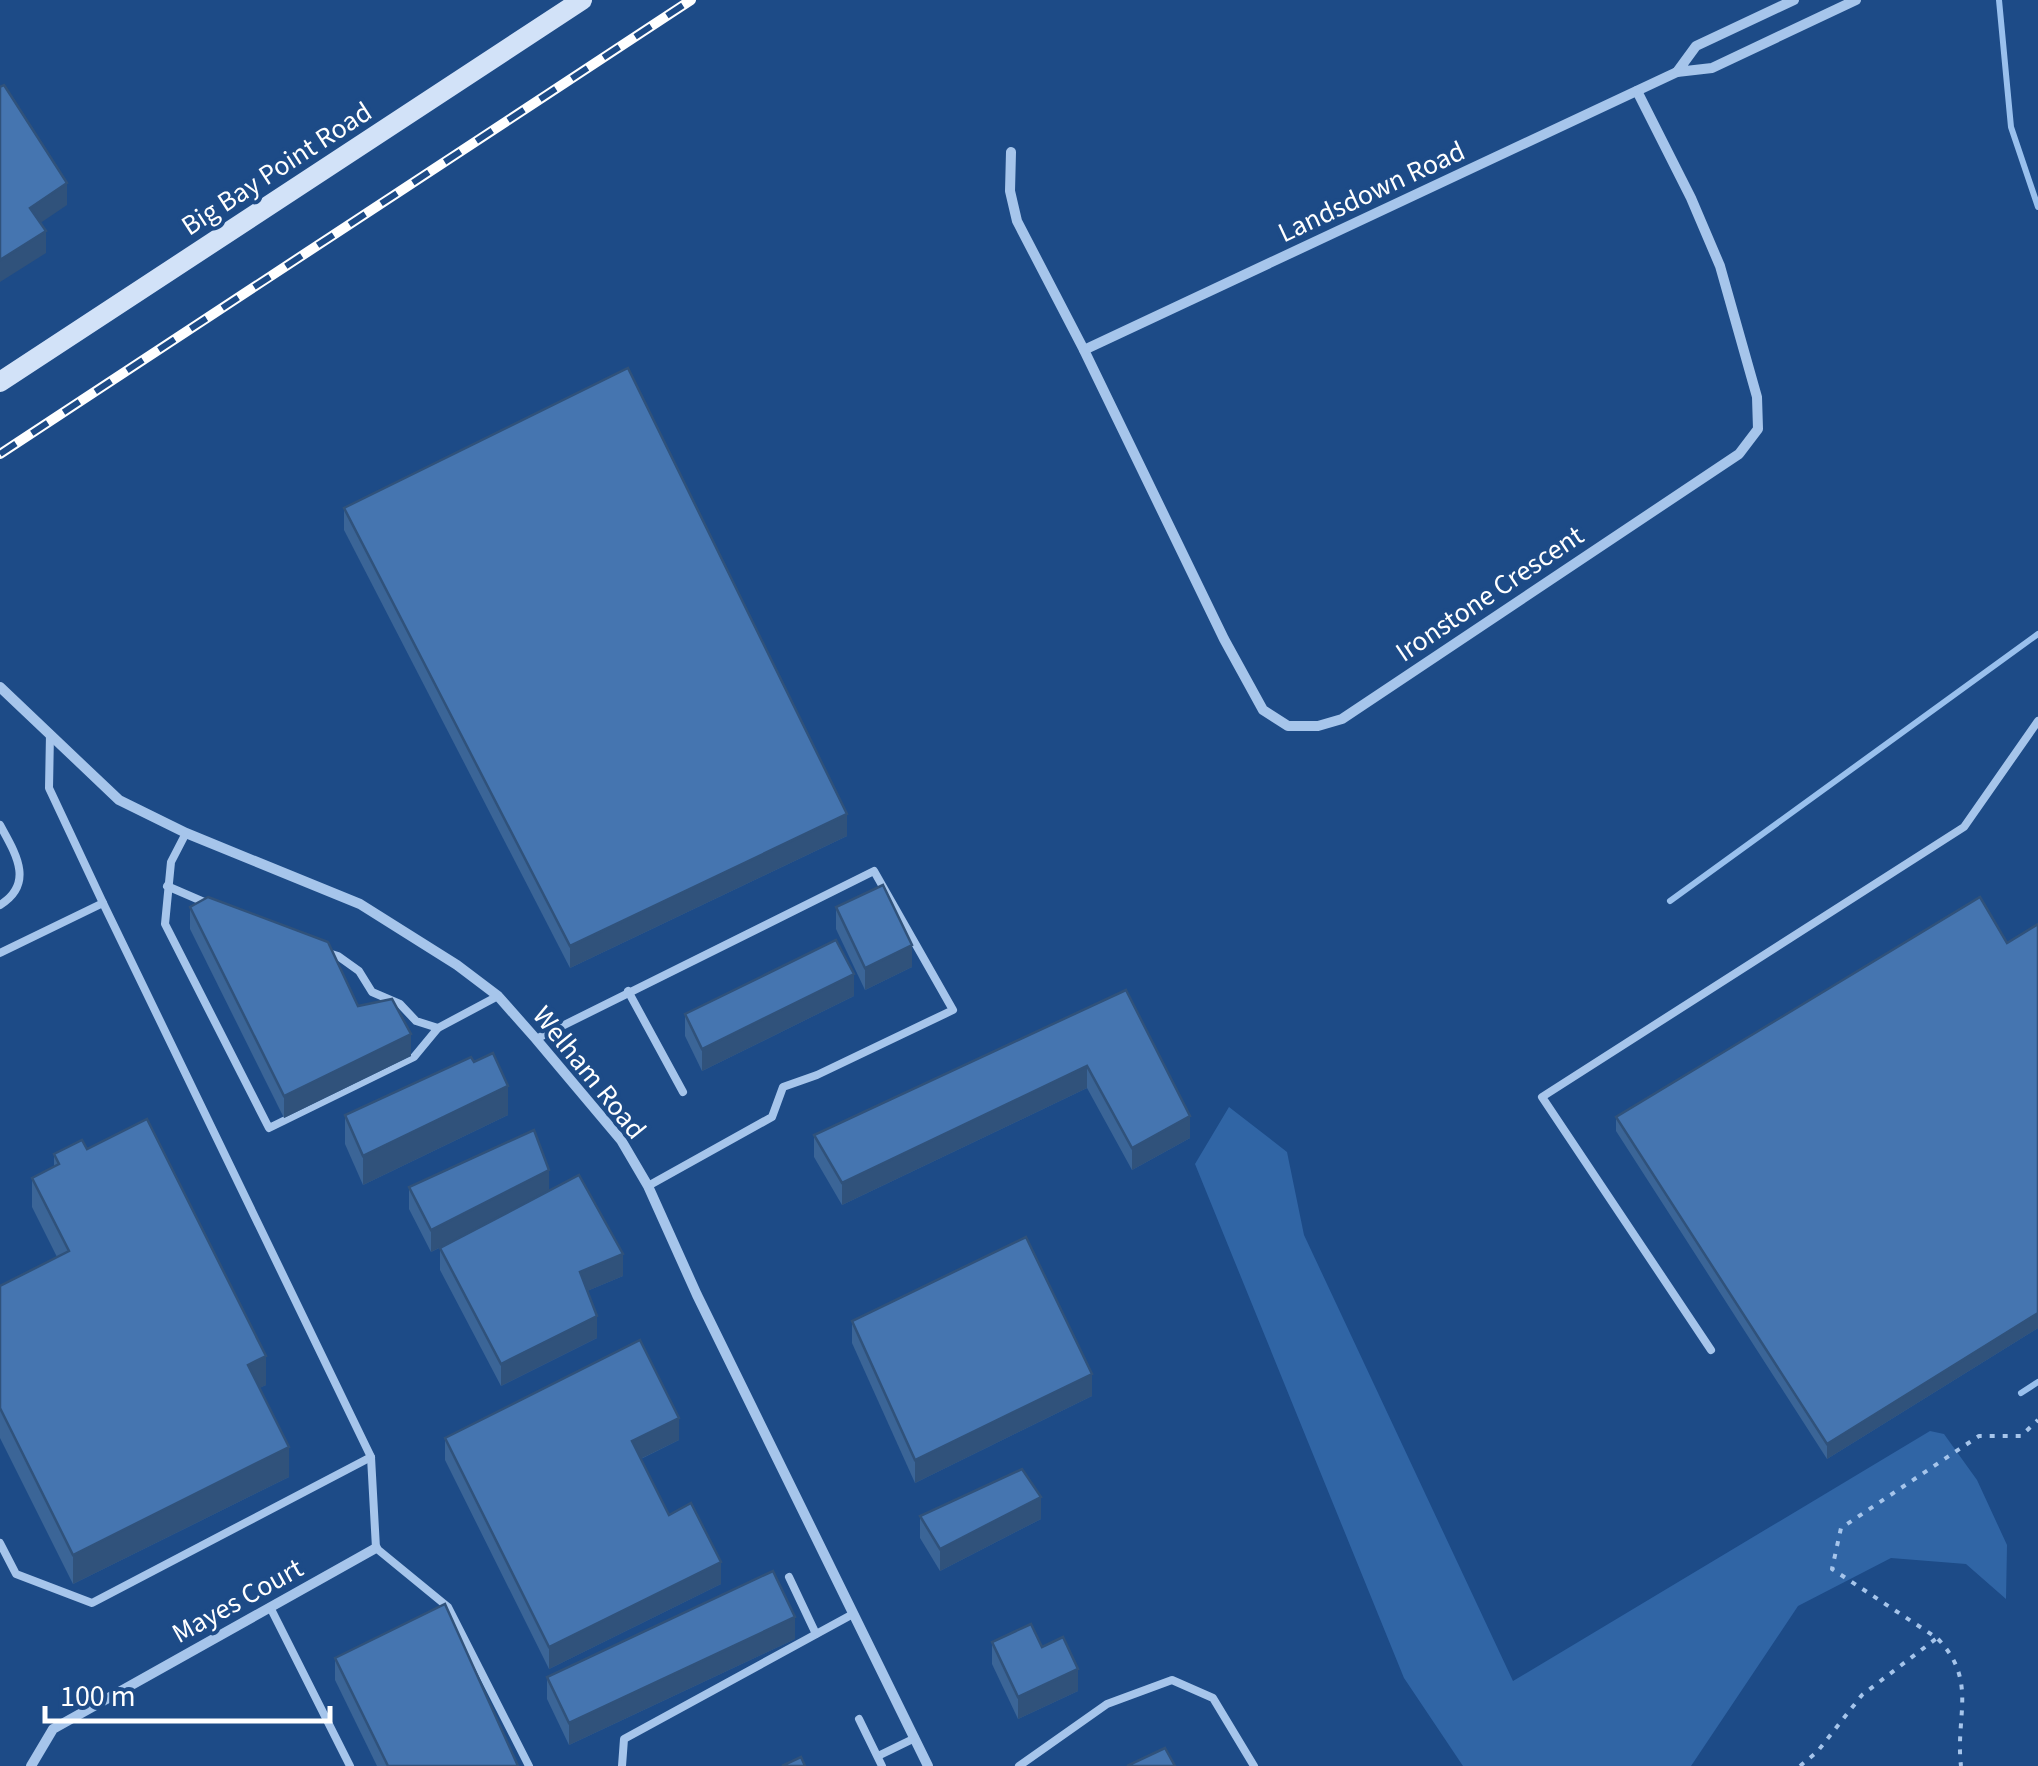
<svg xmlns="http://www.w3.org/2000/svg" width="2038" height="1766" viewBox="0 0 2038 1766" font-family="'Source Sans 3',sans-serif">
  <rect width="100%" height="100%" fill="#1d4b87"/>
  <!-- green -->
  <polygon fill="#3065a5" points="1229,1107 1287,1152 1304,1235 1513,1681 1930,1431 1944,1434 1977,1480 2007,1545 2006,1599 1966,1564 1891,1558 1798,1606 1691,1766 1463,1766 1404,1678 1195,1164"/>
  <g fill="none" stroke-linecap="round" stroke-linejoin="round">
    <!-- stream -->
    <g stroke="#99c0ed" stroke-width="6">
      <polyline points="1999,0 2011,127 2038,207"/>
      <polyline points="1670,901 2038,634"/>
      <polyline points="2021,1393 2038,1382"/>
    </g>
    <!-- path -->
    <g stroke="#a6c5eb" stroke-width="4" stroke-dasharray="5 8" stroke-linecap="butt">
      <path d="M 1938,1639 C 1978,1681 1955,1716 1961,1766"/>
      <polyline points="1800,1766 1817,1752 1862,1695 1937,1638 1832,1569 1841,1528 1979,1436 2021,1436 2038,1420"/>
    </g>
    <!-- lane -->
    <g stroke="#a6c5eb" stroke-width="8">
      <path d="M 0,825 C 14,851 36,883 0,905"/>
      <polyline points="186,833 171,862 165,924 269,1128 414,1057 438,1028 498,996"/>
      <polyline points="167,886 211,905"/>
      <polyline points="103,903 371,1457 376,1548 448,1607 529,1766"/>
      <polyline points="325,952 338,956 359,971 372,992 400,1004 416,1021 438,1028"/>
      <polyline points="0,953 103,903 49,788 50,734"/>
      <polyline points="628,991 683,1092"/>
      <polyline points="536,1039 874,871 953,1010 817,1075 783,1087 772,1117 648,1186"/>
      <polyline points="1711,1350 1542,1097 1964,827 2038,721"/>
      <polyline points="0,1543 16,1574 92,1603 371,1457"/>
      <polyline points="789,1577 816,1634"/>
      <polyline points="270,1607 350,1766"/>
      <polyline points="859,1719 882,1766"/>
      <polyline points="878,1756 915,1738"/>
      <polyline points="622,1766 624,1739 853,1614"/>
      <polyline points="1019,1766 1107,1704 1172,1680 1213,1698 1254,1766"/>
    </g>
    <!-- street -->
    <g stroke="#a6c5eb" stroke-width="10">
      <polyline points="1794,0 1696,46 1677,72 1712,68 1856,0"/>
      <polyline points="1011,152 1010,191 1017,221 1084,350 1224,639 1263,710 1288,726 1318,726 1342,719 1739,454 1758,429 1757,397 1720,266 1691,198 1637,91"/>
      <polyline points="1084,350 1677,72"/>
      <polyline points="0,687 119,800 186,833 360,904 457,965 498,996 536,1039 621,1140 648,1186 697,1295 928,1766"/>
      <polyline points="31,1766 53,1729 376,1548"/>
    </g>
    <!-- secondary -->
    <polyline stroke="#d2e2f8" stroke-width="20" points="0,382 582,0"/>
    <!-- rail casing -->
    <g stroke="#fff" stroke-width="10">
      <polyline id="rail" points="0,454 691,0"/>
    </g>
    <!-- rail -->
    <use href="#rail" stroke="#1d4b87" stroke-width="6" stroke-dasharray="19" stroke-linecap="butt"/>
  </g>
  <!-- wall -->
  <g fill="#3b6597">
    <polygon points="344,508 847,836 570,968 344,530"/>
    <polygon points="190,907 358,1006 411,1056 284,1118 190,929"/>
    <polygon points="836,907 912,967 865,990 836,929"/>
    <polygon points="2038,924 2038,1328 1827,1459 1616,1131 1616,1117 2007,943"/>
    <polygon points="1126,990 1190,1138 1132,1170 1087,1088 842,1205 814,1157 814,1135"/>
    <polygon points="854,996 702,1071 685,1036 685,1014"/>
    <polygon points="345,1115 508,1115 363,1185 345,1144"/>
    <polygon points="87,1149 266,1385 259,1388 289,1477 73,1584 0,1438 0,1286 57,1257 32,1207 32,1178 54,1167 54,1154"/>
    <polygon points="409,1187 549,1190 623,1276 587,1291 597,1338 501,1386 440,1270 440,1248 463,1236 431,1252 409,1209"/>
    <polygon points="852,1321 1092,1396 915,1483 852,1343"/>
    <polygon points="445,1438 679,1440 641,1459 669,1515 721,1584 549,1669 445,1460"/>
    <polygon points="920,1516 1041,1519 940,1571 920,1538"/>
    <polygon points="795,1639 569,1745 547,1699 547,1677"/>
    <polygon points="992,1642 1042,1647 1078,1691 1018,1719 992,1664"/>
    <polygon points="335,1658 518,1766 377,1766 335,1680"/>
  </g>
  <!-- shaded-wall -->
  <g fill="#30527b">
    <polygon points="67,183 67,205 30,230 30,208"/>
    <polygon points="46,231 46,253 0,282 0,260"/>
    <polygon points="847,814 847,836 570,968 570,946"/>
    <polygon points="912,945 912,967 865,990 865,968"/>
    <polygon points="854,974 854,996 702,1071 702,1049"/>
    <polygon points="411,1034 411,1056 284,1118 284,1096"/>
    <polygon points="1087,1066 1087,1088 842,1205 842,1183"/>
    <polygon points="508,1086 508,1115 363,1185 363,1156"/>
    <polygon points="1190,1116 1190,1138 1132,1170 1132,1148"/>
    <polygon points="549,1170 549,1192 431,1252 431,1230"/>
    <polygon points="623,1254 623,1276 580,1294 580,1272"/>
    <polygon points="2038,1313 2038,1328 1827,1459 1827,1444"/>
    <polygon points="597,1316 597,1338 501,1386 501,1364"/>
    <polygon points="266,1356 266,1385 248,1394 248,1365"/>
    <polygon points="1092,1374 1092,1396 915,1483 915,1460"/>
    <polygon points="679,1418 679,1440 632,1463 632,1441"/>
    <polygon points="289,1447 289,1477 73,1584 73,1555"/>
    <polygon points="1041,1497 1041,1519 940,1571 940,1549"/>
    <polygon points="721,1562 721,1584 549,1669 549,1647"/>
    <polygon points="795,1617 795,1639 569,1745 569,1723"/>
    <polygon points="1078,1669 1078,1691 1018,1719 1018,1697"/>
  </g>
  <!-- building -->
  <g fill="#4575b0" stroke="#30527b" stroke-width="2.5">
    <polygon points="4,85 67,183 30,208 46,231 0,260 0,87"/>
    <polygon points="628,368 847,814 570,946 344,508"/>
    <polygon points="883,885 912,945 865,968 836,907"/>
    <polygon points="208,897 328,942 358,1006 392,999 411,1034 284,1096 190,907"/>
    <polygon points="1980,897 2007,943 2038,924 2038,1313 1827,1444 1616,1117"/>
    <polygon points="836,940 854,974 702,1049 685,1014"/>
    <polygon points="1126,990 1190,1116 1132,1148 1087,1066 842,1183 814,1135"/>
    <polygon points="493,1053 508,1086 363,1156 345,1115 471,1057 474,1062"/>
    <polygon points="147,1119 266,1356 248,1365 289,1447 73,1555 0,1408 0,1286 69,1251 32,1178 59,1164 54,1154 82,1140 87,1149"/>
    <polygon points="534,1130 549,1170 431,1230 409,1187"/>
    <polygon points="579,1175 623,1254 580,1272 597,1316 501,1364 440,1248"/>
    <polygon points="1026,1237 1092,1374 915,1460 852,1321"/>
    <polygon points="640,1340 679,1418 632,1441 669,1515 691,1503 721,1562 549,1647 445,1438"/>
    <polygon points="1022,1469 1041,1497 940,1549 920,1516"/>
    <polygon points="773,1571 795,1617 569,1723 547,1677"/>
    <polygon points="445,1604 518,1766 388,1766 335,1658"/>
    <polygon points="1031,1624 1042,1647 1063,1637 1078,1669 1018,1697 992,1642"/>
    <polygon points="1165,1748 1175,1766 1127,1766"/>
    <polygon points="801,1757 805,1766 782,1766"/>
  </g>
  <g text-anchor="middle" stroke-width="8" stroke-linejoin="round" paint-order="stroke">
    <!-- street labels -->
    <g font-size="28" fill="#fff" stroke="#1d4b87">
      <text transform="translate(276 168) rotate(-33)" y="10">Big Bay Point Road</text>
      <text transform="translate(1371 191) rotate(-25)" y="10">Landsdown Road</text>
      <text transform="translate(1489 593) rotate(-34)" y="10">Ironstone Crescent</text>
      <text transform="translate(590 1072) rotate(51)" y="10">Welham Road</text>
      <text transform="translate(237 1600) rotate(-29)" y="10">Mayes Court</text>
    </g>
  </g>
  <!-- scale -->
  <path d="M45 1706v15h285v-15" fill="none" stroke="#ffffff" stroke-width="5"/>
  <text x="60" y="1706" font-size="30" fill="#ffffff" stroke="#1d4b87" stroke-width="8" paint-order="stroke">100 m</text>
</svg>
